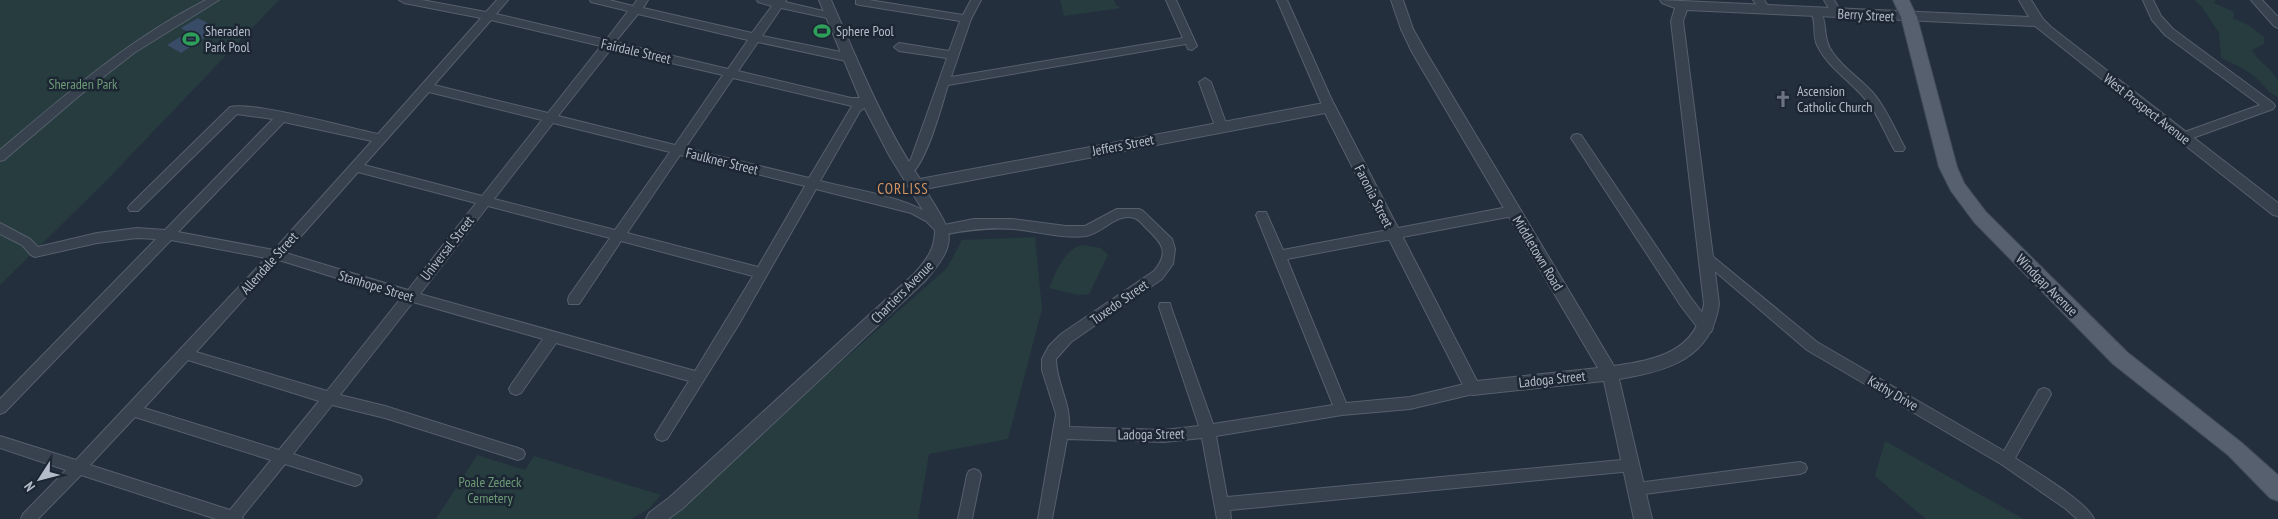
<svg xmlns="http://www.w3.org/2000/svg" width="2278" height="519" viewBox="0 0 2278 519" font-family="'PT Sans Narrow',sans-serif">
  <rect width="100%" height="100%" fill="#242f3e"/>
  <!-- green -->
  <g fill="#263c3f">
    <polygon points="0,0 279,0 107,180 0,285"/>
    <polygon points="1060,0 1114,0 1116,5 1121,8 1064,16"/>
    <path d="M 2194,0 L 2216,0 L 2214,3 L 2234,12 L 2233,18 L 2250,26 L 2264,37 L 2264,44 L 2252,50 C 2258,62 2273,69 2278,81 C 2278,85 2278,93 2278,97 C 2268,93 2265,86 2257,79 C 2246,69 2234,64 2221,58 L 2219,33 L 2202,7 Z"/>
    <polygon points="1035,237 1042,309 1008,439 929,454 918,519 664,519 947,268 962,240"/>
    <path d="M 1082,245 L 1101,248 L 1108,255 L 1089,294 L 1078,295 L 1049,288 C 1055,273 1065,249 1082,245 Z"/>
    <polygon points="1885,441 2024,519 1926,519 1875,476"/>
    <polygon points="477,455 525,470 534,456 661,495 649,509 631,519 436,519"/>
  </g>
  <!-- water -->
  <polygon fill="#394c67" points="198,18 218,29 181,53 167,45 188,32 181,28"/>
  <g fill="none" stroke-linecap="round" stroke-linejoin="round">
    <!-- minor casing -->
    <g stroke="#565f6c" stroke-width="2">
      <g id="minor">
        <path d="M 206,0 L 219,0 L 134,53 L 79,96 L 4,160 L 0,161 L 0,150 C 65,95 129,39 206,0 Z"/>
        <path d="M 399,0 L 422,0 L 486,12 L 497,0 L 508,0 L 496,14 L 606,40 L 628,11 L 591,2 L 590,0 L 609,0 L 633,6 L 637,0 L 648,0 L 643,8 L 752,33 L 772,6 L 758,2 L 757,0 L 786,0 L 785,2 L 836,14 L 836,18 L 832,19 L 781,8 L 762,36 L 851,54 L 855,55 L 856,58 L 855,61 L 851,62 L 758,42 L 738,71 L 851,98 L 872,98 L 874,101 L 860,111 L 820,181 C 858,191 916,197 944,225 L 974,219 L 1013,219 L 1066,226 L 1085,226 L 1117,209 L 1139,209 L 1143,211 L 1172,239 L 1175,249 L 1173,264 L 1162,279 L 1071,342 L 1056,359 C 1056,383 1071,403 1069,427 L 1164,430 L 1199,426 L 1159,307 L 1160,303 L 1170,303 L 1171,307 L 1213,424 L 1333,405 L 1256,215 L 1258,212 L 1266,212 L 1283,250 L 1513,206 L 1517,208 L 1519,211 L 1513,216 L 1287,259 L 1346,403 L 1410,397 L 1473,382 L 1478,384 L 1480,388 L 1478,392 L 1473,394 L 1410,409 L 1342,415 L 1216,436 L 1227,497 L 1632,459 L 1637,461 L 1639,465 L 1637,469 L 1632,471 L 1230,510 L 1231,519 L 1217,519 L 1202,438 L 1164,442 L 1067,439 L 1052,519 L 1038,519 L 1056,414 L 1042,370 L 1042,359 L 1049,346 L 1061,334 L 1154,271 C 1170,252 1162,243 1146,228 C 1143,225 1139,219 1134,218 C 1117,212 1103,233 1086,236 C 1062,239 1037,231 1014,229 C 989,227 966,230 942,235 L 938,233 L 926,221 L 911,213 L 816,189 L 739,324 L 667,439 L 662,441 L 657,439 L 655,435 L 689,381 L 556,343 L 521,393 L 516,395 L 511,393 L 509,389 L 511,385 L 543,339 L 413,302 L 340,395 L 385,406 L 518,448 L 523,450 L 525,454 L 523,458 L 518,460 L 385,418 L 332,405 L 293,454 L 360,476 L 362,480 L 360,484 L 355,486 L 285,464 L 242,517 L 243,519 L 216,519 L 81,475 L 38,519 L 21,519 L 23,514 L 66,470 L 0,448 L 0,436 L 76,460 L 266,258 L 171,240 L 5,412 L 0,414 L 0,399 L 156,239 L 137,238 L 97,243 L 35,257 L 31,255 L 22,245 L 0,234 L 0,223 L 30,239 L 38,247 L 97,233 L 137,228 L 165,230 L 273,119 L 237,114 L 138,211 L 130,211 L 128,208 L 130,205 L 230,107 C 251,101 350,128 378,134 L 481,18 L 404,3 ZM 638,14 L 748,40 L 728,69 L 615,42 ZM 491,20 L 601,46 L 548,113 L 434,85 ZM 611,49 L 723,75 L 675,145 L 558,116 ZM 733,78 L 852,106 L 809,178 L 685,148 ZM 429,92 L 542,120 L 482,196 L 364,165 ZM 284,122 L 372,141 L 274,250 L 178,232 ZM 553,123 L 670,152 L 615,230 L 494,199 ZM 680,155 L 805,186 L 758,267 L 627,233 ZM 358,172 L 476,203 L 408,290 L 286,253 ZM 488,206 L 610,238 L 569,296 L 568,300 L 569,304 L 579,304 L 621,241 L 753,276 L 695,371 L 420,294 ZM 279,260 L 401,298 L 327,391 L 196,352 ZM 188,360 L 319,401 L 279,450 L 144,408 ZM 135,417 L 271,460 L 230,510 L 90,465 Z"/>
        <path d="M 856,0 L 869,0 L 963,15 L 971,0 L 981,0 L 971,19 L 951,77 L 1183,38 L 1166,0 L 1176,0 L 1197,46 L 1192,50 L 1188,49 L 1186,44 L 948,85 C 942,104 925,171 907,176 L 901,172 L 911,159 L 947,58 L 899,51 L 894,47 L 899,43 L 949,51 L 960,21 L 860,5 L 856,4 Z"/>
        <polygon points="1277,0 1287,0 1335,107 1333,110 1329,111 1323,107"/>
        <polygon points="1753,0 1764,0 1770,9 1765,12 1761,11"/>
        <polygon points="1824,0 1834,0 1842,13 1841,15 1833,15"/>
        <polygon points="2143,0 2153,0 2161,16 2173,29 2273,103 2275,106 2273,109 2187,140 2179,140 2177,137 2179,134 2260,105 2165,35 2152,20"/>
        <polygon points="2251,0 2262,0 2278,17 2278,28 2274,26"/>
        <path d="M 1816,9 L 1820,10 C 1828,23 1822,39 1833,53 C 1844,69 1861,79 1874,94 C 1887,110 1895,130 1905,148 L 1903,151 L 1895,151 C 1885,134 1879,115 1866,100 C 1851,81 1828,68 1817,45 C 1812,34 1817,23 1811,12 Z"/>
        <polygon points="1205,78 1211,82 1227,126 1225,129 1221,130 1215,126 1199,82"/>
        <polygon points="1577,134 1581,135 1691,298 1711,324 1713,328 1711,332 1701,332 1681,306 1573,141 1571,138 1573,135"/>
        <path d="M 1707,253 L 1711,255 L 1817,342 L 2004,451 L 2039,390 L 2044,388 L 2049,390 L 2051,394 L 2049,398 L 2015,458 C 2034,471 2085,500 2094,519 L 2077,519 L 2066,509 L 2001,464 L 1807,350 L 1703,261 L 1701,258 L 1703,255 Z"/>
        <polygon points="1800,462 1805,464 1807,468 1805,472 1800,474 1637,495 1632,494 1630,489 1632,484 1637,483"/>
        <polygon points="974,469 979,471 981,475 972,519 958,519 967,475 969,471"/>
      </g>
    </g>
    <!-- tertiary casing -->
    <g stroke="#565f6c" stroke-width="2">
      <path id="tertiary" d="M 819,0 L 831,0 C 858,61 882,123 920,179 L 1329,102 L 1334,104 L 1477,381 L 1598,368 L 1412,52 L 1401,29 L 1391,0 L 1403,0 L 1413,29 L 1426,52 L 1614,366 C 1656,360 1696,352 1704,304 L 1671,21 L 1675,8 L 1662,3 L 1660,0 L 2029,17 L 2019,0 L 2031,0 L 2043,19 L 2051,27 L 2278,203 L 2278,216 L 2273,215 L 2035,26 L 1687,10 L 1683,21 L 1719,304 C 1711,359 1667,371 1619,379 L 1652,519 L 1634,519 L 1604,381 L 1473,395 L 1467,393 L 1325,113 L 925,189 C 951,233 962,238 925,281 L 682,509 L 668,519 L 646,519 L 649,513 L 670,497 L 915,273 C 927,259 935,249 935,230 L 889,155 L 861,101 Z"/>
    </g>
    <!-- primary casing -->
    <g stroke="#414a57" stroke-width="2">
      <polygon id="primary" points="1893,0 1909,0 1917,17 1957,167 1964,183 1986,212 2127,352 2242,443 2278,475 2278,501 2270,498 2228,455 2113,364 1974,222 1951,191 1939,167 1901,17"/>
    </g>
    <!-- minor -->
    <use href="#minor" fill="#38414e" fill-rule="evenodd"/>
    <!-- tertiary -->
    <use href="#tertiary" fill="#38414e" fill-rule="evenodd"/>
    <!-- primary -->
    <use href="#primary" fill="#56606e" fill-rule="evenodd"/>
  </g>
  <!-- icons -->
  <defs>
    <g id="stadium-bare" transform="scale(1.35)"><path d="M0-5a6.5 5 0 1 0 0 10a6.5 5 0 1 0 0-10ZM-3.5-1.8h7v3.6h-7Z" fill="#2e9e5b" stroke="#1d2633" stroke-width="2.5" paint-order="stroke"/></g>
    <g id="church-bare" transform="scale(1.35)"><path d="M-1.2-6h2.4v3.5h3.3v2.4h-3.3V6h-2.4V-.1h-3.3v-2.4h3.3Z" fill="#6b7280" stroke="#1d2633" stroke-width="2.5" paint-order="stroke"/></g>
  </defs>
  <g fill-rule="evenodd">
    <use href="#stadium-bare" x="822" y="31"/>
    <use href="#stadium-bare" x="191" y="39"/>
    <use href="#church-bare" x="1783" y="99"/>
  </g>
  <g text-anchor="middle" stroke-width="5" stroke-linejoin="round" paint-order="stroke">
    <!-- street labels -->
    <g font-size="14" fill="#b4bcc9" stroke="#1d2633">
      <text transform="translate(1866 15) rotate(3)" y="5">Berry Street</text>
      <text transform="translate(636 51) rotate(13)" y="5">Fairdale Street</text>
      <text transform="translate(2147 109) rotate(38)" y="5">West Prospect Avenue</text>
      <text transform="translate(1123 145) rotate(-11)" y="5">Jeffers Street</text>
      <text transform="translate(722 161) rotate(14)" y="5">Faulkner Street</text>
      <text transform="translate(1374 196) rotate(63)" y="5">Faronia Street</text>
      <text transform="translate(447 248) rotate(-52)" y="5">Universal Street</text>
      <text transform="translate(1538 253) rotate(59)" y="5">Middletown Road</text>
      <text transform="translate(269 263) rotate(-48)" y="5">Allendale Street</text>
      <text transform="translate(2047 285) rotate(45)" y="5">Windgap Avenue</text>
      <text transform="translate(376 286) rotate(17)" y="5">Stanhope Street</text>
      <text transform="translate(902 292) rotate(-45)" y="5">Chartiers Avenue</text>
      <text transform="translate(1119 302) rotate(-35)" y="5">Tuxedo Street</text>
      <text transform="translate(1552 379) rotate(-6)" y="5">Ladoga Street</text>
      <text transform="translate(1893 393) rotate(30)" y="5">Kathy Drive</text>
      <text transform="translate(1151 434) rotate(-1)" y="5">Ladoga Street</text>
    </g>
    <!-- poi labels -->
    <g font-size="14" fill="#b4bcc9" stroke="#1d2633" text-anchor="start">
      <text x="205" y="36">Sheraden<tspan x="205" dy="16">Park Pool</tspan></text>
      <text x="836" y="36">Sphere Pool</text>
      <text x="1797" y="96">Ascension<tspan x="1797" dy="16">Catholic Church</tspan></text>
    </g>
    <!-- park labels -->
    <g font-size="14" fill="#6b9a76" stroke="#1d2633">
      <text x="83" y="89">Sheraden Park</text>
      <text x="490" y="487">Poale Zedeck<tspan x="490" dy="16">Cemetery</tspan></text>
    </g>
    <!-- neighbourhood labels -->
    <g font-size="15" letter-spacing="1" fill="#d59563" stroke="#1d2633">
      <text x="903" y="194">CORLISS</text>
    </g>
  </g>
  <!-- north arrow -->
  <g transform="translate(40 479) rotate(234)" stroke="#1d2633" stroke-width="4" paint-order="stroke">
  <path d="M0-4L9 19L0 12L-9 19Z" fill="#b4bcc9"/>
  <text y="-8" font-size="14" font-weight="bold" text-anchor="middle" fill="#b4bcc9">N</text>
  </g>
</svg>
